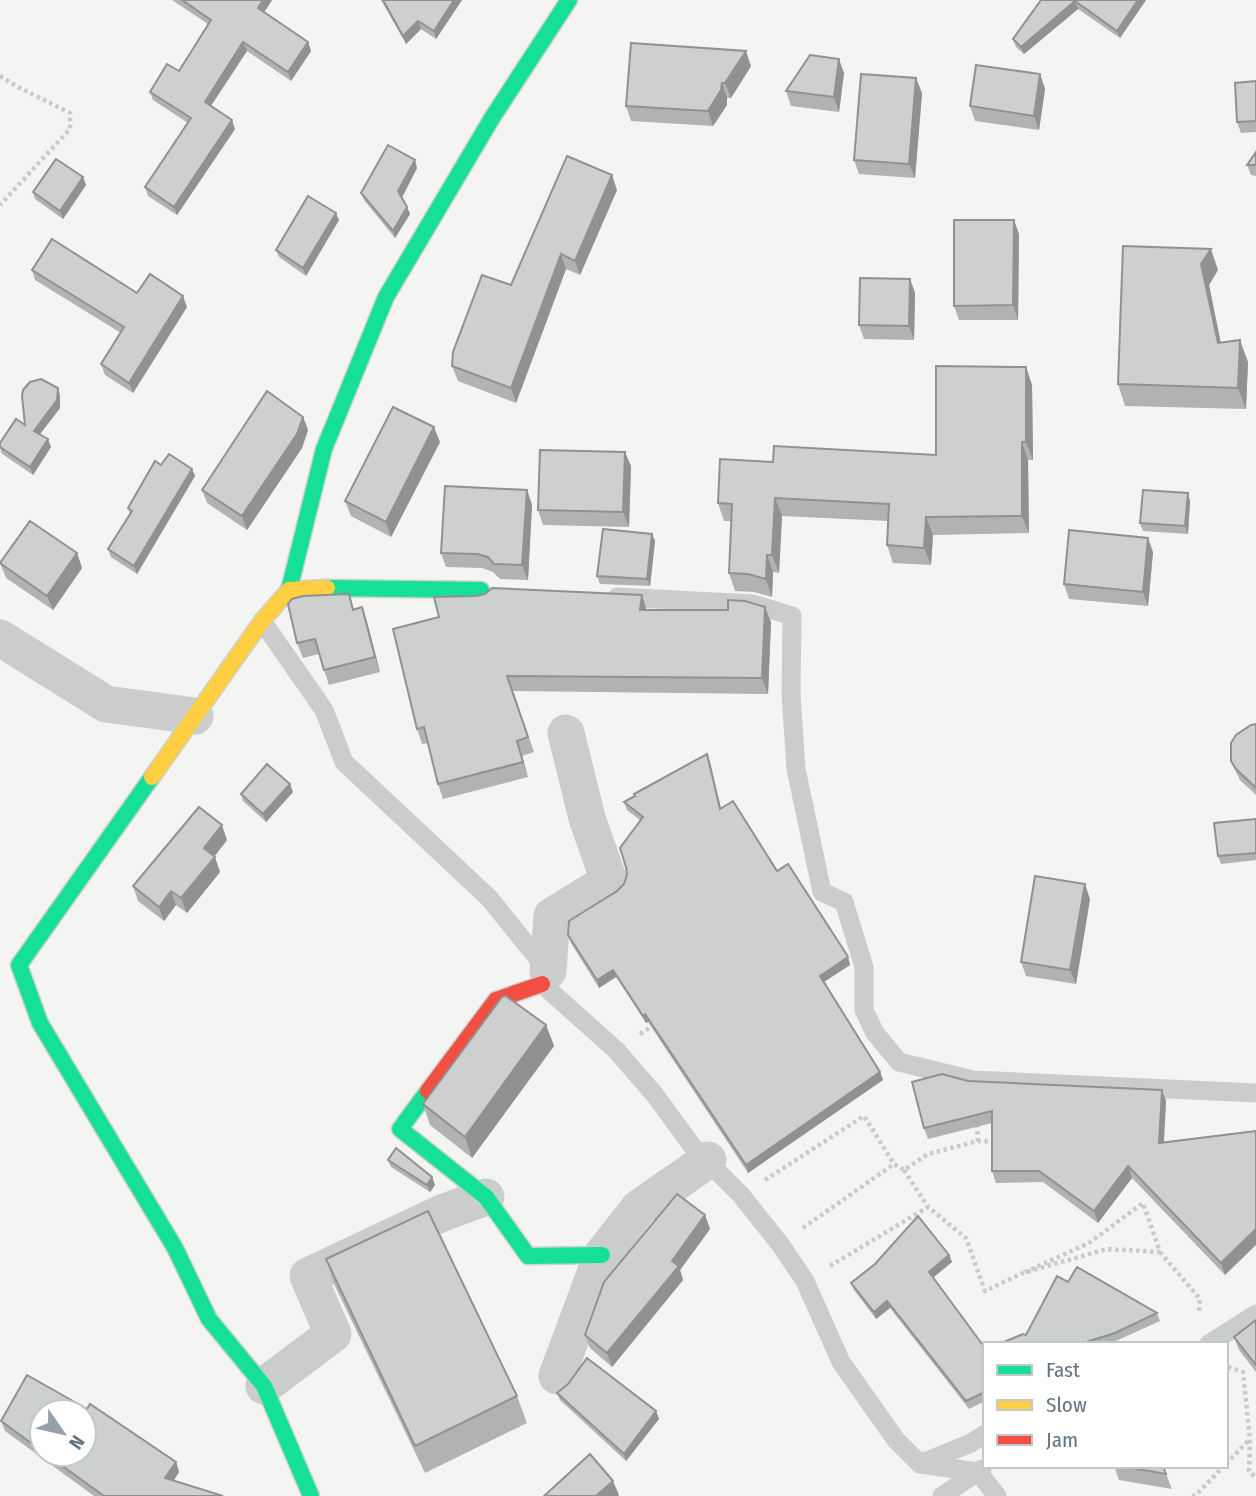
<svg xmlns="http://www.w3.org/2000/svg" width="1256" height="1496" viewBox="0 0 1256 1496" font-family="'Fira Sans Condensed',sans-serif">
  <rect width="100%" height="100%" fill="#f4f4f2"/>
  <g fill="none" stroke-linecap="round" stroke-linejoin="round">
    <!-- fast casing -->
    <g stroke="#d0d2d2" stroke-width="19">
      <g id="fast">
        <polyline points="327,588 481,590"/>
        <polyline points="289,590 324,449 386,297 492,118 569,0"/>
        <polyline points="152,777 19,965 40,1023 175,1248 209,1319 264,1386 311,1496"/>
        <polyline points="428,1091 400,1129 486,1197 528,1256 602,1255"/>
      </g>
    </g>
    <!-- slow casing -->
    <g stroke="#d0d2d2" stroke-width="19">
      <polyline id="slow" points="152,777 262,621 289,590 327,588"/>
    </g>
    <!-- jam casing -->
    <g stroke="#d0d2d2" stroke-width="19">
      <polyline id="jam" points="428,1091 496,1000 542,984"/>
    </g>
    <!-- path -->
    <g stroke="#cacaca" stroke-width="4.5" stroke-dasharray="3.5 3.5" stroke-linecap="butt">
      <polyline points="0,76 18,87 70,113 70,129 0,205"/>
      <polyline points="640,1034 656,1024"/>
      <polyline points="977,1124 978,1141"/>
      <polyline points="904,1170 928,1207 966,1238 985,1291 1023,1273 1107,1249 1160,1252 1143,1203 1089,1243 1023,1273"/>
      <polyline points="765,1180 864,1116 894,1164 904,1170 928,1154 978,1141 997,1142"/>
      <polyline points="803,1228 894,1164"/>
      <polyline points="1160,1252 1200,1299 1199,1313"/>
      <polyline points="830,1266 928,1207"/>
      <polyline points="1228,1367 1243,1372 1250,1440 1249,1471 1256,1478"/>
      <polyline points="1226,1464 1249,1440"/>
      <polyline points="1192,1496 1196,1495 1224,1466"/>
    </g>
    <!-- lane -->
    <g stroke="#cbcdcd" stroke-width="19">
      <polyline points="617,597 753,604 792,616 791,694 796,769 822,892 844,902 864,967 864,1010 875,1033 899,1062 973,1080 1256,1093"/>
      <polyline points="262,621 324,710 344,762 489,898 548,971 542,984 616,1050 655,1095 693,1147 741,1195 780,1244 805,1281 841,1362 896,1440 920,1464 978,1472 997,1496"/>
      <polyline points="1209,1344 1256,1314"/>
      <polyline points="922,1463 971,1443 985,1434"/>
      <polyline points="942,1496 982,1469"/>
    </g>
    <!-- street -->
    <g stroke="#cbcdcd" stroke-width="37">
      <polyline points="0,638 106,704 195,716"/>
      <polyline points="548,971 552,916 609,881 587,818 566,733"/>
      <polyline points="557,1376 602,1255 639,1208 708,1160"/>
      <polyline points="264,1386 333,1334 308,1276 442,1213 486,1197"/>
    </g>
    <!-- fast -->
    <use href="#fast" stroke="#16e098" stroke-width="16"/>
    <!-- slow -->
    <use href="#slow" stroke="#ffcf43" stroke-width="16"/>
    <!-- jam -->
    <use href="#jam" stroke="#f24e42" stroke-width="16"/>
  </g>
  <!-- wall -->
  <g fill="#b1b2b2" fill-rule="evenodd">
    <polygon points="172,0 272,0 264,12 308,42 311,51 291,81 247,51 211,106 235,129 177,215 148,196 145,187 188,123 153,100 150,92 179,71 208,24"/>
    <polygon points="381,0 462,0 436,39 421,29 406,44"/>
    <polygon points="1041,0 1146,0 1120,38 1078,9 1024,54 1016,47 1013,39"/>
    <polygon points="751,66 731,98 727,98 727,105 713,126 631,121 626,106"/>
    <polygon points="844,73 839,112 791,106 786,91"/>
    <polygon points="1040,74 1045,89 1039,130 975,121 970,106"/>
    <polygon points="1256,81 1256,132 1241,133 1237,122"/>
    <polygon points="922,93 915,178 859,174 854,160"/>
    <polygon points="1256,152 1256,176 1251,175 1247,165"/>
    <polygon points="417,168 402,198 410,214 395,238 364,200 361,193"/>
    <polygon points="83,177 86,185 63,219 35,199 33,192"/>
    <polygon points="617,190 580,275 566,269 516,403 458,381 452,366 511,285"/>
    <polygon points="339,220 306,276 279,257 276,250"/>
    <polygon points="1019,234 1018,320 959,320 954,306"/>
    <polygon points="32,270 137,293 187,307 133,393 105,375 101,364 121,333 35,280"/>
    <polygon points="1218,270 1209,285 1221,343 1248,362 1246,409 1125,406 1118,384"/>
    <polygon points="910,279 915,293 914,340 864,339 859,325"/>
    <polygon points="1026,367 1032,385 1033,460 1028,460 1029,533 933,535 931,565 893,563 887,545 888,521 782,516 779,573 773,572 772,597 754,592 735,591 729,573 731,521 724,521 718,503 773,462 936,455"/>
    <polygon points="60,395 60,408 40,434 51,447 33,475 1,453 0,443"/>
    <polygon points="303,417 308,430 302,448 247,530 207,503 202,490"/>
    <polygon points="440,442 391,537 351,516 345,501"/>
    <polygon points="161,465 192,469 195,476 137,574 111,557 108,549 130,514 128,508"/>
    <polygon points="631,466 629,527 543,525 538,510"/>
    <polygon points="527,490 532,505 528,580 500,579 493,572 482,568 446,567 441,553"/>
    <polygon points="1190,501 1188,534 1143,531 1140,523"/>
    <polygon points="652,534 655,541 650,586 600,584 597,576"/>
    <polygon points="1153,552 1148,606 1069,599 1064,584"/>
    <polygon points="77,553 82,568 53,610 6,578 0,563"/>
    <polygon points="362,607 367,622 380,672 329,685 319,654 303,658 297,643 354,609"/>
    <polygon points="647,610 771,622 768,694 513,691 534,752 522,756 528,777 443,799 438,784 428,743 422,744 417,729 393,629"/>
    <polygon points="1256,724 1256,795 1240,780 1231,761"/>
    <polygon points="707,754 721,809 777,871 847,955 850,965 824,982 880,1072 883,1080 748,1173 648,1022 646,1023 616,977 599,988 571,943 568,935 624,884 640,820 627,810 624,802"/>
    <polygon points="293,792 266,822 243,801 241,794"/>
    <polygon points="1256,819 1256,860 1221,864 1218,856"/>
    <polygon points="227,840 214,857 220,872 187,913 176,905 164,921 138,901 133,886"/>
    <polygon points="1090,899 1076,984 1026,976 1021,962"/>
    <polygon points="546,1025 554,1046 472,1158 430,1125 423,1104"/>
    <polygon points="968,1081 1162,1090 1166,1101 1164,1142 1256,1131 1225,1275 1132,1178 1098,1223 1043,1182 996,1183 992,1171 992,1123 928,1139 924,1128"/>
    <polygon points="388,1160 432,1177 435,1185 430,1192 391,1167"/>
    <polygon points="705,1215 710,1229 680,1270 683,1280 612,1367 590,1348 585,1335"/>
    <polygon points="949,1255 952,1262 933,1278 985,1348 985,1401 969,1409 890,1308 876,1319 854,1290 851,1283"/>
    <polygon points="326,1259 517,1396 527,1423 425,1473 335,1286"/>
    <polygon points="1068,1282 1157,1313 1160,1321 1118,1340 1106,1344 999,1344 1026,1335"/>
    <polygon points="1256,1320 1256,1372 1239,1350 1234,1337"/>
    <path d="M 27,1375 L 87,1409 L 90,1404 L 176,1462 L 179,1472 L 174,1480 L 223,1496 L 94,1496 L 5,1431 L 1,1421 ZM 42,1412 L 84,1412 L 84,1454 L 42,1454 Z"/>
    <polygon points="557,1393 656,1411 659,1419 626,1461 560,1400"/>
    <polygon points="1114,1466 1163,1466 1172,1489 1119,1480"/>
  </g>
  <!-- shaded-wall -->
  <g fill="#909191">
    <polygon points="263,0 272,0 261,17 258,8"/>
    <polygon points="454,0 462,0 436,39 434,31"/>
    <polygon points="1138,0 1146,0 1120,38 1117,31"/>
    <polygon points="1075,1 1078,9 1024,54 1021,47"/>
    <polygon points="418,21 421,29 406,44 403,36"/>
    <polygon points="243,42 247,51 208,110 205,102"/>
    <polygon points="308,42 311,51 291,81 288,72"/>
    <polygon points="746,51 751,66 731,98 725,83"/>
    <polygon points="839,59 844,73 839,112 834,97"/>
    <polygon points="1040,74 1045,89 1039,130 1034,116"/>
    <polygon points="916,78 922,93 915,178 909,164"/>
    <polygon points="722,83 727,98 727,105 713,126 708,111"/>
    <polygon points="232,120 235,129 177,215 174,207"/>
    <polygon points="415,160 417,168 401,199 398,191"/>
    <polygon points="612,175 617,190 580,275 575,261"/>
    <polygon points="83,177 86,185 63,219 60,211"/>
    <polygon points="407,207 410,214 395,238 393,231"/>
    <polygon points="336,213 339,220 306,276 303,268"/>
    <polygon points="1014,220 1019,234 1018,320 1013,305"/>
    <polygon points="1211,249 1218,270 1209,285 1225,365 1218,343 1201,264"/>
    <polygon points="561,254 566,269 516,403 511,388"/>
    <polygon points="910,279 915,293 914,340 909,326"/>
    <polygon points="183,296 187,307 133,393 129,383"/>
    <polygon points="1240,340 1248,362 1246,409 1238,388"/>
    <polygon points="1026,367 1032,385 1033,460 1026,442"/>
    <polygon points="58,388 60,395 60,408 37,438 34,431"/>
    <polygon points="303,417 308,430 302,448 247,530 242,516"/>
    <polygon points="434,427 440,442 391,537 386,522"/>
    <polygon points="48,439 51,447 33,475 30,467"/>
    <polygon points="1022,442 1028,460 1029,533 1022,516"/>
    <polygon points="625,452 631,466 629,527 623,512"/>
    <polygon points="192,469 195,476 137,574 134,566"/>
    <polygon points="527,490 532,505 528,580 522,565"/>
    <polygon points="1188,493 1190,501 1188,534 1185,526"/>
    <polygon points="775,498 782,516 779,573 772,555"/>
    <polygon points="926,517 933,535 931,565 924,548"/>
    <polygon points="652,534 655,541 650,586 647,579"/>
    <polygon points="1148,538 1153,552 1148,606 1143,592"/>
    <polygon points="77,553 82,568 53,610 47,596"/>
    <polygon points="767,555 773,572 772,597 766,579"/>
    <polygon points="642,595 647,611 640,610"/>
    <polygon points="362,607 367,622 380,672 375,657"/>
    <polygon points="765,607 771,622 768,694 762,678"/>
    <polygon points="517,741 522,756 528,777 523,762"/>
    <polygon points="707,754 710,762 723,817 720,809"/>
    <polygon points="290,784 293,792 266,822 263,814"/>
    <polygon points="222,825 227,840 209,863 204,848"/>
    <polygon points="215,857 220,872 187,913 181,898"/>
    <polygon points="1085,884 1090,899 1076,984 1070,970"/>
    <polygon points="171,891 176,905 164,921 159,907"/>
    <polygon points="848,957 850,965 822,983 820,976"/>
    <polygon points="613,970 616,977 599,988 597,980"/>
    <polygon points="645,1014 648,1022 646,1023 643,1016"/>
    <polygon points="546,1025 554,1046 472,1158 465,1137"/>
    <polygon points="880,1072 883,1080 748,1173 746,1165"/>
    <polygon points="1162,1090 1166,1101 1163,1154 1159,1143"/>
    <polygon points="1128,1166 1132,1178 1098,1223 1094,1211"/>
    <polygon points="432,1177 435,1185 430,1192 427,1185"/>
    <polygon points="705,1215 710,1229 680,1270 683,1280 612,1367 607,1353"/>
    <polygon points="1256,1229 1256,1245 1225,1275 1221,1263"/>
    <polygon points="949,1255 952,1262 931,1279 929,1272"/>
    <polygon points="887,1301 890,1308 876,1319 874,1312"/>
    <polygon points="656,1411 659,1419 626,1461 624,1454"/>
    <polygon points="176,1462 179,1472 169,1488 165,1478"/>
    <polygon points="613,1481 619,1495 618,1496 596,1496"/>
  </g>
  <!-- building -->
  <g fill="#cecfcf" stroke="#909191" stroke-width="2">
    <polygon points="182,0 263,0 258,8 308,42 288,72 243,42 205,102 232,120 174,207 145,187 191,118 150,92 167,64 179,71 211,20"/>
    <polygon points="383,0 454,0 434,31 418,21 403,36"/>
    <polygon points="1041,0 1138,0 1117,31 1075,1 1021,47 1013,39"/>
    <polygon points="631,43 746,51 725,83 722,83 721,90 708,111 626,106"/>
    <polygon points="810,55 839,59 834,97 786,91"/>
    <polygon points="976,65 1040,74 1034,116 970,106"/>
    <polygon points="861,74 916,78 909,164 854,160"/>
    <polygon points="1256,81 1256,121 1237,122 1235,83"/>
    <polygon points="388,145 415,160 398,191 407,207 393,231 361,193"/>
    <polygon points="1256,152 1256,165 1247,165"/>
    <polygon points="567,156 612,175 575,261 561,254 511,388 452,366 453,352 482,275 511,285"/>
    <polygon points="56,159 83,177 60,211 33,192"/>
    <polygon points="308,196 336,213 303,268 276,250"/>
    <polygon points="954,220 1014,220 1013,305 954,306"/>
    <polygon points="52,239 137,293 150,274 183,296 129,383 101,364 124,327 32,270"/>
    <polygon points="1123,246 1211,249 1201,264 1218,343 1240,340 1238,388 1118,384"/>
    <polygon points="860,278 910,279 909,326 859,325"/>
    <polygon points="936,366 1026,367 1026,442 1022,442 1022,516 926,517 924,548 887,545 889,504 775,498 772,555 767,555 766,579 748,574 729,573 732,504 718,503 720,459 773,462 774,446 936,455"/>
    <polygon points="41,379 58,388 57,400 34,431 48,439 30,467 0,447 0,443 16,419 25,425 22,396 23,390 30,382"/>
    <polygon points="267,391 303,417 297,434 242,516 202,490"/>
    <polygon points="393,407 434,427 386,522 345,501"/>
    <polygon points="540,450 625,452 623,512 538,510"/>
    <polygon points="169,454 192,469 134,566 108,549 132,511 128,508 155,461 161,465"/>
    <polygon points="445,486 527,490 522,565 494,564 488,557 477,554 441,553"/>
    <polygon points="1143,490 1188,493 1185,526 1140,523"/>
    <polygon points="30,521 77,553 47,596 0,563"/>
    <polygon points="603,529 652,534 647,579 597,576"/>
    <polygon points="1069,530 1148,538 1143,592 1064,584"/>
    <polygon points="492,588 642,595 640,610 728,610 728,600 745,601 765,607 762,678 507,676 528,737 517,741 523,762 438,784 424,727 417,729 393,629 439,617 434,597 476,596 485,594"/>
    <polygon points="349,594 353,610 362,607 375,657 324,670 315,639 297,643 288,604 292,599 303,596"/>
    <polygon points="1256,724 1256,788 1236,769 1231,761 1231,743 1236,735 1251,725"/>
    <polygon points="707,754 720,809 733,801 777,871 788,864 847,955 848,957 820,976 880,1072 746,1165 645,1014 643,1016 613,970 597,980 568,935 569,921 617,891 624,884 627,875 626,867 620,848 643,817 624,802 635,796 634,794"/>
    <polygon points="267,764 290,784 263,814 241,794"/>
    <polygon points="199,807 222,825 204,848 215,857 181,898 171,891 159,907 133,886"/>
    <polygon points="1256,819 1256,853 1218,856 1214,823"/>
    <polygon points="1035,876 1085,884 1070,970 1021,962"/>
    <polygon points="506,996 546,1025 465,1137 423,1104 502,997"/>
    <polygon points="942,1074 968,1081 1162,1090 1159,1143 1256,1131 1256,1229 1221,1263 1128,1166 1094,1211 1039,1171 992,1171 992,1111 924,1128 912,1082"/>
    <polygon points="396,1148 432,1177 427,1185 388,1160"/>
    <polygon points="677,1194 705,1215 672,1261 679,1266 607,1353 585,1335 604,1282"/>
    <polygon points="428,1211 517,1396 415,1446 326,1259"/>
    <polygon points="918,1216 949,1255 929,1272 985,1348 985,1392 966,1401 887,1301 874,1312 851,1283 875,1264"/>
    <polygon points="1077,1267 1157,1313 1115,1333 1080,1344 999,1344 1023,1334 1026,1335 1057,1276 1068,1282"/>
    <polygon points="1256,1320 1256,1365 1234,1337"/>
    <polygon points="587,1358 656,1411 624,1454 557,1393 568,1384"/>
    <polygon points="27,1375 87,1409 90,1404 176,1462 165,1478 223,1496 104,1496 46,1454 84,1454 84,1412 42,1412 42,1451 1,1421"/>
    <polygon points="590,1454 613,1481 596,1496 544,1496"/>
    <polygon points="1121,1466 1163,1466 1166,1474"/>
  </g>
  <!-- legend -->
  <rect x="983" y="1342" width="245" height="126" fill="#ffffff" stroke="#c1c7cd" stroke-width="2"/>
  <rect x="997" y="1365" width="35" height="10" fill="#16e098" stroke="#c1c7cd" stroke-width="2"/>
  <text x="1046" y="1377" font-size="21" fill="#647382">Fast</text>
  <rect x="997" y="1400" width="35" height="10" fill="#ffcf43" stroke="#c1c7cd" stroke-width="2"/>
  <text x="1046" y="1412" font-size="21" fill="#647382">Slow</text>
  <rect x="997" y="1435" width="35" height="10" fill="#f24e42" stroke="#c1c7cd" stroke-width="2"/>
  <text x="1046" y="1447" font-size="21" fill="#647382">Jam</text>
  <!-- north arrow -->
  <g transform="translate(63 1433) rotate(124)"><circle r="33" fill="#ffffff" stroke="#c1c7cd" stroke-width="2"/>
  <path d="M0-5L12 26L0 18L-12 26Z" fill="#96a0a9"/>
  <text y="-10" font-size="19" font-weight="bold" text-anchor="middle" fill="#647382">N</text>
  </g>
</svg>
